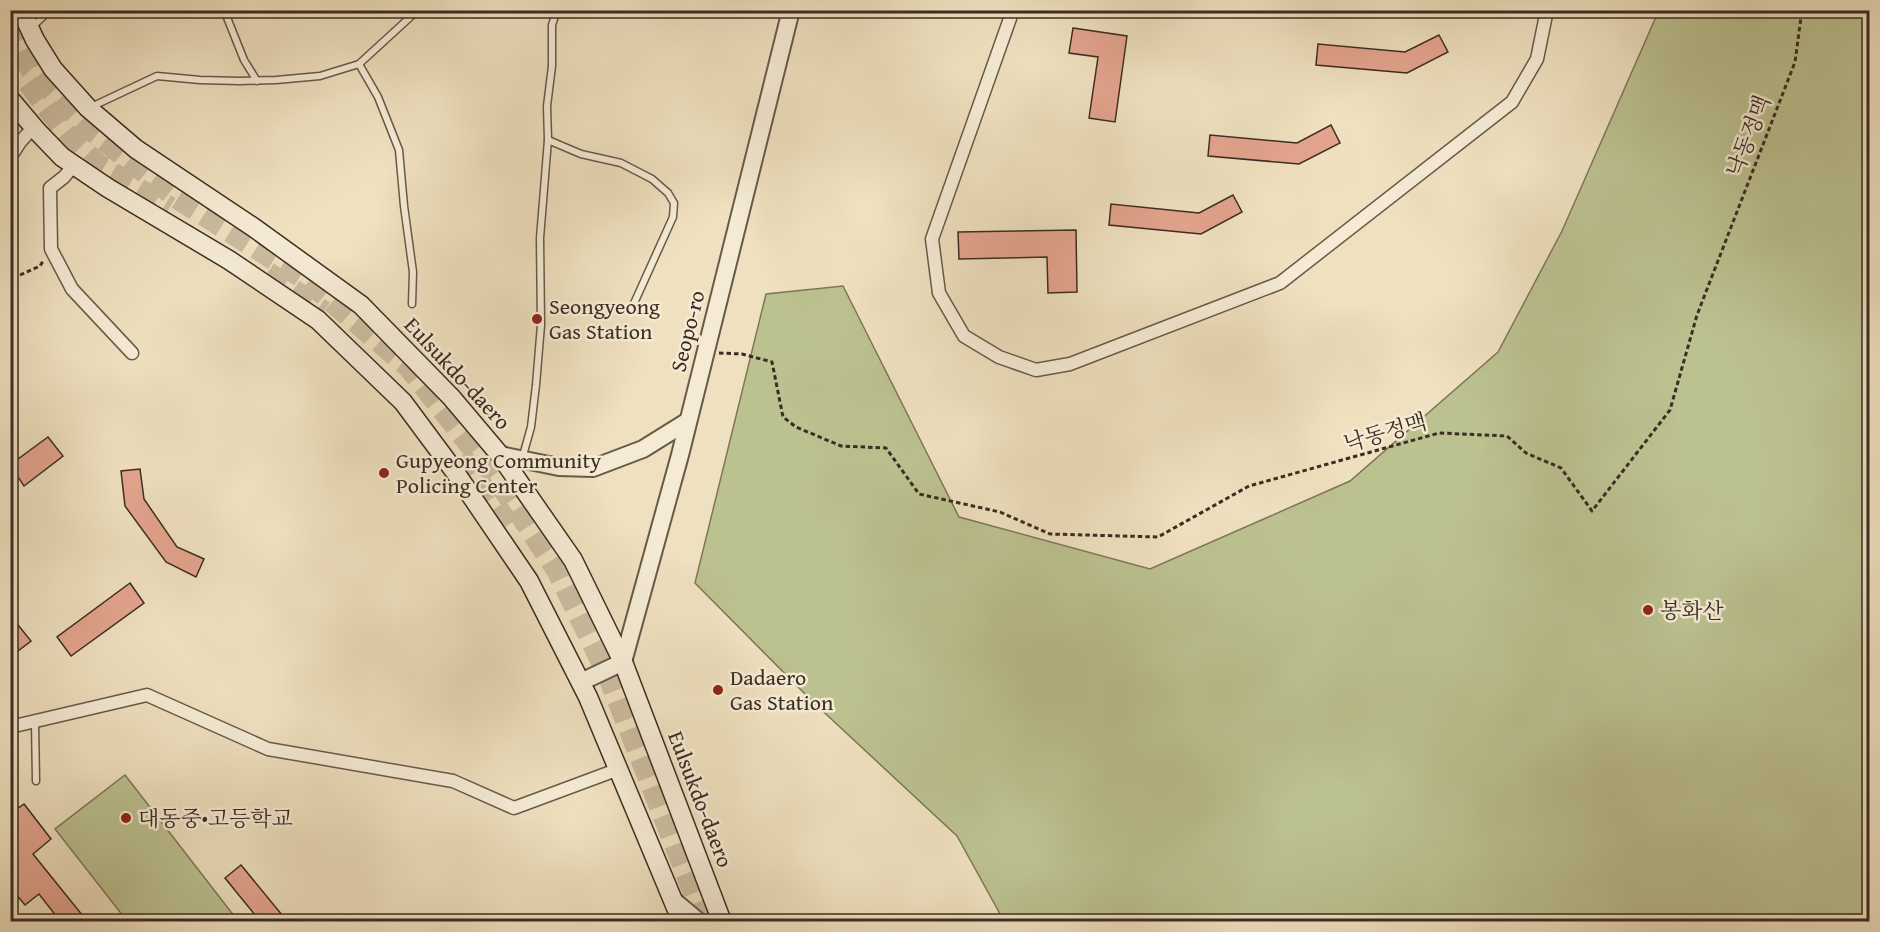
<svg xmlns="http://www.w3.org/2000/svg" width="1880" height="932" viewBox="0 0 1880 932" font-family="'Gentium Book Plus','Noto Serif KR',serif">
  <rect width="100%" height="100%" fill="#efe0bf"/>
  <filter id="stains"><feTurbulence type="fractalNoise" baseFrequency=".00333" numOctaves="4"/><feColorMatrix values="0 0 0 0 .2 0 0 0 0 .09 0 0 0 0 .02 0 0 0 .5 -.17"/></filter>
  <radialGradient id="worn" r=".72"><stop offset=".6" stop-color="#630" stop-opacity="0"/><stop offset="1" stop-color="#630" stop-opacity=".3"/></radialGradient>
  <!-- green -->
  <g fill="#bcc190" stroke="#7c7759" stroke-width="1.5">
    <polygon points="1659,10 1869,11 1869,921 1004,921 957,836 813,702 695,583 766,294 843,286 959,517 1150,569 1350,481 1498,352 1562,231"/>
    <polygon points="125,775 238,921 127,921 55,829"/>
  </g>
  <!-- building -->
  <g fill="#e4a48e" stroke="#3b2d22" stroke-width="1.5">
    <polygon points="1073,28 1127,36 1115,122 1089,118 1098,57 1069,53"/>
    <polygon points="1439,35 1448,52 1407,73 1316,65 1318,44 1405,52"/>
    <polygon points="1331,125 1340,143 1299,164 1208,156 1210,135 1297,143"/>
    <polygon points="1233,195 1242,212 1201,234 1109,225 1111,204 1199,213"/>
    <polygon points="1076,230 1077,292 1048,293 1047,257 959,259 958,232"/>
    <polygon points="48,437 63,456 24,486 10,465"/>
    <polygon points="140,469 144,499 177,547 204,559 196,577 166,562 125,506 121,471"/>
    <polygon points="130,583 144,603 71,656 57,637"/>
    <polygon points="10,615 31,641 10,657"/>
    <polygon points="24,804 51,839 33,854 87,921 60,921 39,894 25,905 10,887 10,814"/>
    <polygon points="241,865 287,921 260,921 225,878"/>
  </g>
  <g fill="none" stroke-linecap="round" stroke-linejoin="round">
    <!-- trunk-tunnel -->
    <g stroke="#cbbca0" stroke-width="21" stroke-dasharray="21 10" stroke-linecap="butt">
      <polyline points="10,22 30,69 85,126 176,198 307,281 408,367 495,477 557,571 608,676 705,922"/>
      <polyline points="28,83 66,133 98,164 170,207"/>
      <polyline points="268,272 324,311"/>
      <polyline points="462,456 511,527"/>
    </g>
    <!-- service casing -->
    <g stroke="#685a49" stroke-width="9">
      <g id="service">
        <polyline points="224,10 244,60 257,81"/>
        <polyline points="31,28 50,10"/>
        <polyline points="359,64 378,97 399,150 404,206 413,272 412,304"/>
        <polyline points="91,107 157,76 200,80 240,81 276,80 320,76 359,64 418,10"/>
        <polyline points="548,140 581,154 621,163 652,179 668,193 674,203 673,217 631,310"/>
        <polyline points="522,459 531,427 536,385 541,325 540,238 548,140 547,106 552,66 552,25 557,10"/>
        <polyline points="35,723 36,781"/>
      </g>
    </g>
    <!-- minor casing -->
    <g stroke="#685a49" stroke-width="15">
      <g id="minor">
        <polyline points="1013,10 932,239 939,293 964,336 999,357 1036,370 1070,364 1280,283 1512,102 1537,59 1547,10"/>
        <polyline points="13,153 20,142 34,127"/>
        <polyline points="74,165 64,177 50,188 51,249 72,289 132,353"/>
        <polyline points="10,727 147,695 268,749 453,781 514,808 619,769"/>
      </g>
    </g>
    <!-- tertiary casing -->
    <g stroke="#685a49" stroke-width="20">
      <g id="tertiary">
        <polyline points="500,455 559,467 593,468 643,449 688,421"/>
        <polyline points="581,682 623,662 680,455 791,10"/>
        <polyline points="674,901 699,922"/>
      </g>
    </g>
    <!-- secondary casing -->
    <g stroke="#3b2d22" stroke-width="21">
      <g id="secondary">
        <polyline points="21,10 35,40 53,69 88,108 136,149 253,227 361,305 451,397 500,455 573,560 623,662 722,922"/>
        <polyline points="10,99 37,131 62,157 108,188 229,260 318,320 403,402 455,472 529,581 588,697 682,922"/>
      </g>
    </g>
    <!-- path -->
    <g stroke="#3b2d22" stroke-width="3" stroke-dasharray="4.5 3" stroke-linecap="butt">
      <polyline points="10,175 14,164"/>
      <polyline points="20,275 40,266 43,261"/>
      <polyline points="719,353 742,354 772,362 783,417 796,427 841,446 886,448 919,494 1000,512 1050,534 1158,537 1249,486 1439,433 1507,436 1526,453 1561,468 1592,511 1670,410 1697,315 1795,62 1802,10"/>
    </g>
    <!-- service -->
    <use href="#service" stroke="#f5ebd5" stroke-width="6"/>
    <!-- minor -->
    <use href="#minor" stroke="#f5ebd5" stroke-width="12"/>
    <!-- tertiary -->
    <use href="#tertiary" stroke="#f5ebd5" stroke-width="16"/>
    <!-- secondary -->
    <use href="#secondary" stroke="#f5ebd5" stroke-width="18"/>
  </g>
  <!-- markers -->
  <g fill="#8f2418" stroke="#f5ebd5" stroke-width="2">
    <circle cx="537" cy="319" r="6"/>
    <circle cx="384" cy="473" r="6"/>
    <circle cx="1648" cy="610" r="6"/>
    <circle cx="718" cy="690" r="6"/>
    <circle cx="126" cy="818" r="6"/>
  </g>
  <g text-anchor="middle" stroke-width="5" stroke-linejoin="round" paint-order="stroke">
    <!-- street labels -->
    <g font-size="22" fill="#3b2d22" stroke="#f5ebd5">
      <text transform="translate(1748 136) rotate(-69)" y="8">낙동정맥</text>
      <text transform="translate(687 331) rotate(-76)" y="8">Seopo-ro</text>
      <text transform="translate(458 373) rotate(47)" y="8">Eulsukdo-daero</text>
      <text transform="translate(1385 432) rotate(-16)" y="8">낙동정맥</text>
      <text transform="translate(701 799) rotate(69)" y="8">Eulsukdo-daero</text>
    </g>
    <!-- poi labels -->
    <g font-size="22" fill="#3b2d22" stroke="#f5ebd5" text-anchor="start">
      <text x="549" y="314">Seongyeong<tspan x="549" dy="25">Gas Station</tspan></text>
      <text x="396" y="468">Gupyeong Community<tspan x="396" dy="25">Policing Center</tspan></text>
      <text x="1660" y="618">봉화산</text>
      <text x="730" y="685">Dadaero<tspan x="730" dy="25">Gas Station</tspan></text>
      <text x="138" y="826">대동중•고등학교</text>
    </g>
  </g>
  <!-- margin -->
  <rect width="1880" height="932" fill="none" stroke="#efe0bf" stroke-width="36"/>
  <rect x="12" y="12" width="1856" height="908" fill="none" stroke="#3b2d22" stroke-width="3"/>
  <rect x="18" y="18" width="1844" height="896" fill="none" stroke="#3b2d22" stroke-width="1.5"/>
  <rect width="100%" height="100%" filter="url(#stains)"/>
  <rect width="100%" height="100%" fill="url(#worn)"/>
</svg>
